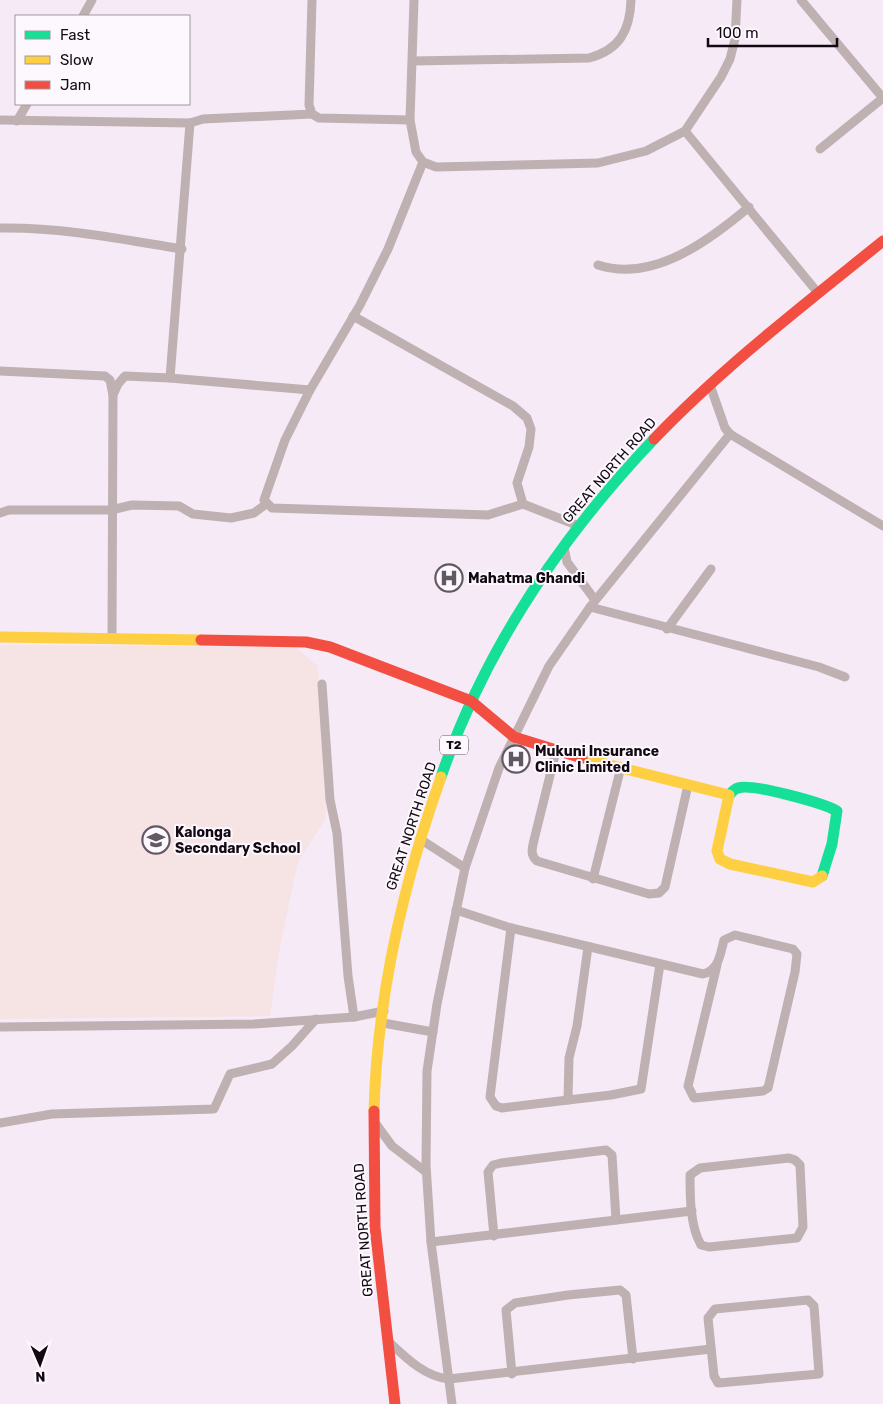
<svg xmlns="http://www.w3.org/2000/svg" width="883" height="1404" viewBox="0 0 883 1404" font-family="Rubik,sans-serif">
  <rect width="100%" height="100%" fill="#f6eaf7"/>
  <!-- education -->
  <polygon fill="#f6e3e4" points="0,645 295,647 318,666 326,818 298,862 280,946 270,1016 0,1019"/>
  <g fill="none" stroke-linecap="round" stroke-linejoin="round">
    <!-- street -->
    <g stroke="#bfb0b2" stroke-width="9">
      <polyline points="312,0 309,105 312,114 319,118 410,120"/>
      <polyline points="414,0 410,120 416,152 423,162 436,167 598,163 646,151 685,131 721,77 730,59 735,39 737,0"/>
      <polyline points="801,0 883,98"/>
      <polyline points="83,16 92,0"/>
      <path d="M 413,61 L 589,58 C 619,50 630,31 631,0"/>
      <polyline points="0,120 190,123 203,119 312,114"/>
      <polyline points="17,121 27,104"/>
      <polyline points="190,123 170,378 310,390"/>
      <polyline points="685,131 818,293"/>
      <polyline points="820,149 883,98"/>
      <polyline points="423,162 388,249 360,305 310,390 285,440 264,500 272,508 488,515 523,504 579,526"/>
      <path d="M 0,228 C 61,227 122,239 182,249"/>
      <path d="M 598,265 C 653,283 710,240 749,207"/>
      <polyline points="353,316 513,406 527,418 531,429 529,447 517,483 523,504"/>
      <polyline points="0,371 105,376 110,380 113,395"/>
      <polyline points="730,434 883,526"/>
      <polyline points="0,513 9,510 111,510 132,505 179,506 193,514 231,518 254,513 266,504"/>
      <polyline points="564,547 567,562 595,600"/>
      <polyline points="590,607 819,667 845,677"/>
      <polyline points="667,629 711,569"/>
      <polyline points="112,638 113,395 118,384 125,376 170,378"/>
      <polyline points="322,684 330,800 337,833 348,976 354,1017"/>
      <path d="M 556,751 L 534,840 C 532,849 530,855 537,861 L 649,894 L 659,893 L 665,887 L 688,785"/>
      <polyline points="420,839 465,868"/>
      <polyline points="593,879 621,767"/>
      <path d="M 456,910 L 511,928 L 703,974 C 719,970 720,955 724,940 L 735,935 L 793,949 L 797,954 L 795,972 L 768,1088 L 763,1091 L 694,1098 L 688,1086 L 717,965"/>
      <polyline points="511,928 490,1097 496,1106 502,1108 568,1100 569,1058 577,1026 588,947"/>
      <polyline points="383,1023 433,1032"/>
      <polyline points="0,1027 254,1024 354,1017 384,1011"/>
      <polyline points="568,1100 611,1095 641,1089 660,964"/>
      <polyline points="0,1123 52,1114 214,1109 230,1074 272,1064 292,1046 316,1019"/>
      <polyline points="376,1124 392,1146 426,1172"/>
      <path d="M 789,1158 L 795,1160 L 800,1165 L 803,1227 L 797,1238 L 709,1247 L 701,1245 C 690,1226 690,1197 690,1175 L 700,1168 Z"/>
      <polyline points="494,1236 488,1172 493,1165 501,1163 606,1150 612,1155 616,1220"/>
      <polyline points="431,1242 692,1211"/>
      <polygon points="808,1300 814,1306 819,1374 718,1383 714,1376 708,1318 715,1309"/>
      <path d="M 388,1341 C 405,1357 425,1377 449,1379 L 711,1349"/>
      <polyline points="512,1374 506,1310 515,1303 568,1295 620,1290 626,1295 633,1359"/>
      <polyline points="452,1404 431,1242 426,1165 427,1071 437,1004 465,868 499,768 549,666 590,607 730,434 725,428 710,385"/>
    </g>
    <!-- fast -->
    <g stroke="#16e098" stroke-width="11">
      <path d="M 441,777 C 485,648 561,537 654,439"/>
      <path d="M 729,795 C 732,792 734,789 738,788 C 752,783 823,803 837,811 L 832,844 L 822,876"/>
    </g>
    <!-- slow -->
    <g stroke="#ffcf43" stroke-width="11">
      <polyline points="0,637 201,640"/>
      <polyline points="582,758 729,795 717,851 720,859 730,864 813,882 822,876"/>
      <path d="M 374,1111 C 377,997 403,884 441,777"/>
    </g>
    <!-- jam -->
    <g stroke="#f24e42" stroke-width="11">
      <path d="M 654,439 C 724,366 805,304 883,241"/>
      <polyline points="201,640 306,642 330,647 471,701 514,737 582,758"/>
      <polyline points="374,1111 375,1227 395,1404"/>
    </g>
  </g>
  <!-- icons -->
  <defs>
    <g id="hospital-ring" transform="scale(1.4375)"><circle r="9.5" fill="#fdf8fe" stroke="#625863" stroke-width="1.5"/><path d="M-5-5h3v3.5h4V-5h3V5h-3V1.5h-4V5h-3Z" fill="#625863"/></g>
    <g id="school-ring" transform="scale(1.4375)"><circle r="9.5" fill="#fdf8fe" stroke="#625863" stroke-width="1.5"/><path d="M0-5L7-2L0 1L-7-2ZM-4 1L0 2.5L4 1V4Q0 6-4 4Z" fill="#625863"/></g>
  </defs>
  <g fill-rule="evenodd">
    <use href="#hospital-ring" x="449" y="578"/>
    <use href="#hospital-ring" x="516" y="759"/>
    <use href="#school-ring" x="156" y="840"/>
  </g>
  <g text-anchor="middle" stroke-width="4" stroke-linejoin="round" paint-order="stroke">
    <!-- shield labels -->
    <rect fill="#fdf8fe" stroke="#58515a" stroke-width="1" x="440" y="735.5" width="28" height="19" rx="4"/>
    <g font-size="12" font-weight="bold" fill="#120913">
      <text x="454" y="749">T2</text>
    </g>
    <!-- street labels -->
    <g font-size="14" fill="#120913" stroke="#fdf8fe">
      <text transform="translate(609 470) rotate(-49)" y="5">GREAT NORTH ROAD</text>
      <text transform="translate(411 826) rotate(-72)" y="5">GREAT NORTH ROAD</text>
      <text transform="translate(363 1230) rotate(-94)" y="5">GREAT NORTH ROAD</text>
    </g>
    <!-- poi labels -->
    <g font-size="14" font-weight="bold" fill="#120913" stroke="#fdf8fe" text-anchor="start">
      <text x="468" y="583">Mahatma Ghandi</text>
      <text x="535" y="756">Mukuni Insurance<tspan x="535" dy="16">Clinic Limited</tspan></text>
      <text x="175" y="837">Kalonga<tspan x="175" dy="16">Secondary School</tspan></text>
    </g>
  </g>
  <!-- legend -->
  <rect x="15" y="15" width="175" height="90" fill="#fdf8fe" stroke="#9f98a0"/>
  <rect x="25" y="31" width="25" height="8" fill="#16e098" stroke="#9f98a0"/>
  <text x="60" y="40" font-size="15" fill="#120913">Fast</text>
  <rect x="25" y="56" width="25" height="8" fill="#ffcf43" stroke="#9f98a0"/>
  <text x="60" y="65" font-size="15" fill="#120913">Slow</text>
  <rect x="25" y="81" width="25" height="8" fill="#f24e42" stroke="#9f98a0"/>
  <text x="60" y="90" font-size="15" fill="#120913">Jam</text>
  <!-- north arrow -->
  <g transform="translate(40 1364) rotate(178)" stroke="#fdf8fe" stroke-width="4" paint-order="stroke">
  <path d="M0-4L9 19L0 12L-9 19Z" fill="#120913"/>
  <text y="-8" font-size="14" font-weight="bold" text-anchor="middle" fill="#120913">N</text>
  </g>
  <!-- scale -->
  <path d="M708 38v8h129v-8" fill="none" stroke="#120913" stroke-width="2.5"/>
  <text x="716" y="38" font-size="15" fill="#120913" stroke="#fdf8fe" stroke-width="4" paint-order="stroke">100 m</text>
</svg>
